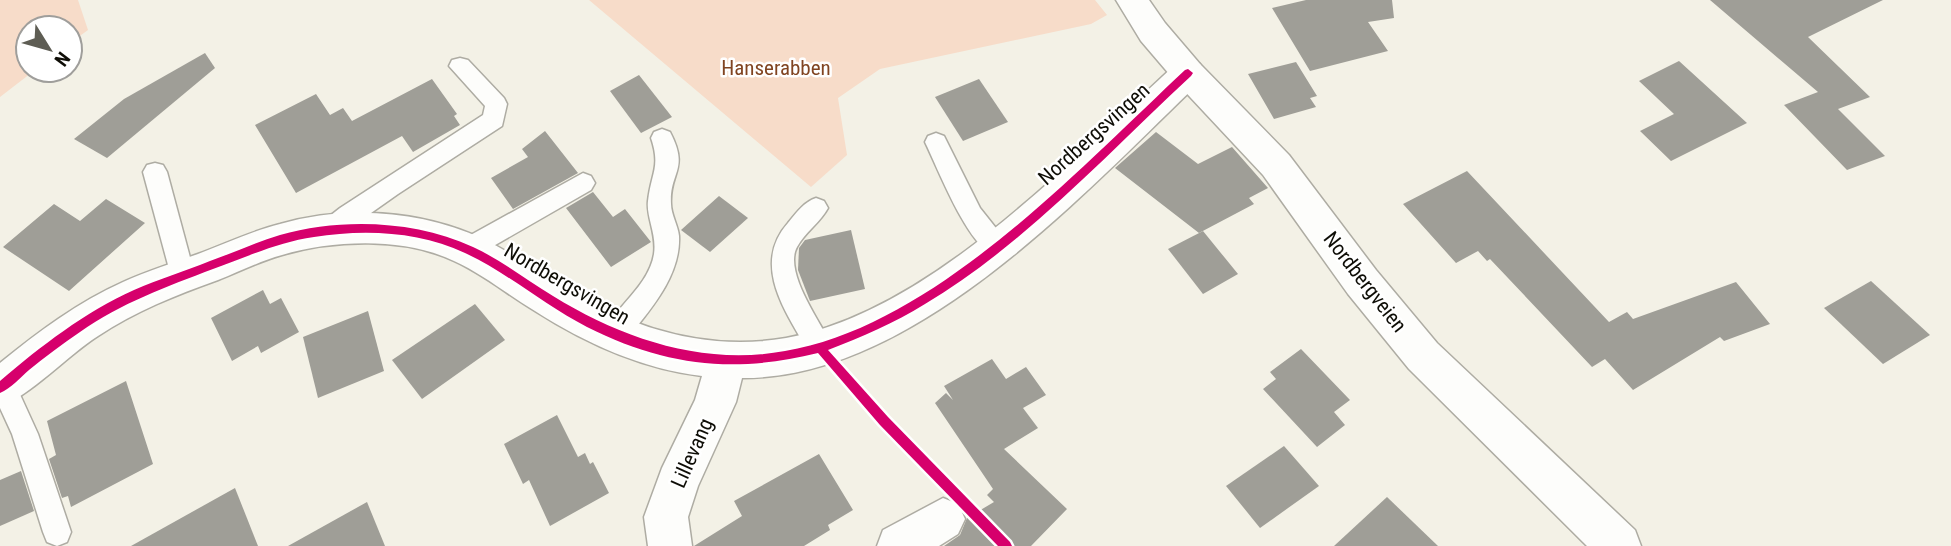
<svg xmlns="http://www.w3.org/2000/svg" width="1951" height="546" viewBox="0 0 1951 546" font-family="'Roboto Condensed',sans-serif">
  <rect width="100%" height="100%" fill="#f3f1e6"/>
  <!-- green -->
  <g fill="#f7dcc9">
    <polygon points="0,0 78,0 88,30 70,43 70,28 28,28 28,70 35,70 0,97"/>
    <polygon points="589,0 1095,0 1107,15 1091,24 880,69 838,98 847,155 811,187"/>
  </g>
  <!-- building -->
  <g fill="#9f9e97">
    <polygon points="1306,0 1392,0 1394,18 1368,22 1388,51 1310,71 1272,8"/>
    <polygon points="1710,0 1883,0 1808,37 1870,97 1838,109 1885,156 1847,170 1784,105 1818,92"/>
    <polygon points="205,53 215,68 107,158 74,139 124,99"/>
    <polygon points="1679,61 1747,123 1671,161 1640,131 1674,114 1639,81"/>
    <polygon points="1296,62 1317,96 1310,98 1316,107 1274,119 1248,74"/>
    <polygon points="639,75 672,117 641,133 610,91"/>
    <polygon points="432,79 457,114 454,116 460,125 413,152 402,136 296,193 255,125 316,94 330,115 343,108 352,121"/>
    <polygon points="979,79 1008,122 963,141 935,97"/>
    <polygon points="545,131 578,173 513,209 491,178 528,157 522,149"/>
    <polygon points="1156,132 1198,164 1232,147 1268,188 1249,198 1254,204 1199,233 1115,168"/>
    <polygon points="1467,171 1609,322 1627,312 1633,319 1736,282 1770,324 1724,341 1720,337 1633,390 1605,359 1592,367 1490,259 1487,261 1478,251 1456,263 1403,204"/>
    <polygon points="593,192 613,217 625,209 651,242 611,267 566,208"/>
    <polygon points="719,196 748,218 710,252 681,230"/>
    <polygon points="106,199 145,223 69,291 3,247 54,204 80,221"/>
    <polygon points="851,230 865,289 810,301 798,270 799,248 805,240"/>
    <polygon points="1203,231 1238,274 1203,294 1168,249"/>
    <polygon points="1871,281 1930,335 1883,364 1824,308"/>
    <polygon points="263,290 270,304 281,298 299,332 261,353 258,346 232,361 211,318"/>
    <polygon points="475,304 505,340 422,399 392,360"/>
    <polygon points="368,311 384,371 318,398 303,337"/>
    <polygon points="1301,349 1350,400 1334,412 1345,425 1317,447 1263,389 1276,379 1270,372"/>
    <polygon points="992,359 1006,379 1026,367 1046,395 1023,408 1038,428 1004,449 1067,509 1031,546 944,546 960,535 967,518 994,502 987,495 993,489 935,403 946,393 953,400 944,386"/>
    <polygon points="126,381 153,464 71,507 68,496 62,498 49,459 56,455 47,421"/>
    <polygon points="557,415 578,457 585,453 590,464 593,462 609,493 550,526 529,480 523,484 504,444"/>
    <polygon points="1284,446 1319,486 1260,528 1226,486"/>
    <polygon points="819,454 853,510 828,525 830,530 804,546 694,546 742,516 734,501"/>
    <polygon points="21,471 34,511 0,526 0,480"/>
    <polygon points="235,488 258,546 131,546"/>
    <polygon points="1387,497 1438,546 1334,546"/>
    <polygon points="367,502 385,546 288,546"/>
  </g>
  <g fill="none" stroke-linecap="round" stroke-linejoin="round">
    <!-- service casing -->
    <g stroke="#aeaca3" stroke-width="3">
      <g id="service">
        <polygon points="460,58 468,60 504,98 507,104 502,126 398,194 337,237 329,240 321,237 317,230 321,223 340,208 483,115 485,106 449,66 452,60"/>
        <path d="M 662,129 L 670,132 C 690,170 669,172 671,204 C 671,215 678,225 679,236 C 681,278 647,313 623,344 L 614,347 L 605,344 L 601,336 C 614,308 649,286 654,254 C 657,234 646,217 648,201 C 651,173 661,167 651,138 L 654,132 Z"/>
        <path d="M 936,133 L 944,136 L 980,208 L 1011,247 L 1008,254 C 1002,256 998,258 992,255 C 965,239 939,171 925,142 L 928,136 Z"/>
        <polygon points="155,163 163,165 167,172 195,276 192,284 183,287 174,284 171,276 143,172 147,165"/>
        <polygon points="583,173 591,176 595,183 591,190 476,256 467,259 458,256 455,249 458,242"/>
        <path d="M 816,198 L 824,201 L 828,208 C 820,223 805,232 797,247 C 783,273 822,324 833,348 L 829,356 L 820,359 L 811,356 C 788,315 750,266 788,223 C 796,213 804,202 816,198 Z"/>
        <polygon points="3,373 12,377 38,434 71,532 67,542 57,546 47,542 43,532 12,434 0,408 0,374"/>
      </g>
    </g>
    <!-- minor casing -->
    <g stroke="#aeaca3" stroke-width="3">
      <g id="minor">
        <path d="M 1188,60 L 1200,64 L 1205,73 L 1200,82 C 1084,193 915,379 742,378 L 736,402 L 698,486 L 688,517 L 692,546 L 648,546 L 644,517 L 662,468 L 695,400 L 702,376 C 642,369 585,343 535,311 C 508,295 483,274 454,261 C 404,237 334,240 282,255 C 260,261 239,272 218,280 C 176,295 136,311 98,336 C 68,355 31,395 0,407 L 0,363 C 38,332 78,302 123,282 C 147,271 173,263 198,254 C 225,244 252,231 280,224 C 345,205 421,210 483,239 C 511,252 536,271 563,287 C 631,328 707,352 786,338 C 931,312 1071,160 1176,64 Z"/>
        <polygon points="943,498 958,504 965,519 958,534 939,546 877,546 883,530"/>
      </g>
    </g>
    <!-- tertiary casing -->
    <g stroke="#aeaca3" stroke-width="3">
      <polygon id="tertiary" points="1116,0 1149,0 1165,23 1200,64 1289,155 1376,270 1437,343 1635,530 1641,546 1587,546 1409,369 1348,294 1263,175 1176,82 1141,41"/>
    </g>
    <!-- service -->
    <use href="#service" fill="#fdfdfb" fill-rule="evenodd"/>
    <!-- minor -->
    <use href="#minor" fill="#fdfdfb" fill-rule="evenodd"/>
    <!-- tertiary -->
    <use href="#tertiary" fill="#fdfdfb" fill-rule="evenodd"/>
    <!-- cycleway casing -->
    <g stroke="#fff" stroke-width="5">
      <path id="cycleway" d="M 1188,69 L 1193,73 L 1191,76 C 1107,154 1024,245 925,304 C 894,323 862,337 828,350 L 888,417 L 1010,542 L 1012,546 L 998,546 L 880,425 L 818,353 C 733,374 665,366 587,327 C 544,305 508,273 465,253 C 419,231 363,229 314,237 C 278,242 247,257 213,269 C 166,287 121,303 80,332 C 62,344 45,357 29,370 C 20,378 11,388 0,393 L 0,381 C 41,346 85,312 134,290 C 159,279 185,271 210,261 C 233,253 256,242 280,235 C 341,218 414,220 473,247 C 501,260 527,280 553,296 C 623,339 703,366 785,351 C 934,326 1078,170 1185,70 Z"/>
    </g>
    <!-- cycleway -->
    <use href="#cycleway" fill="#d6006c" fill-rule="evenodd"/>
  </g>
  <g text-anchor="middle" stroke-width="5" stroke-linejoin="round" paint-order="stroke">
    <!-- park labels -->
    <g font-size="21" fill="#804421" stroke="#fff">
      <text x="776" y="75">Hanserabben</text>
    </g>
    <!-- street labels -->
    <g font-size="21" fill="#0e0d06" stroke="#fff">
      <text transform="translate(1094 134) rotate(-42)" y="7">Nordbergsvingen</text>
      <text transform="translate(1365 282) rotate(52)" y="7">Nordbergveien</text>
      <text transform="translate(567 284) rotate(30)" y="7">Nordbergsvingen</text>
      <text transform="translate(692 453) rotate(-66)" y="7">Lillevang</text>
    </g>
  </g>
  <!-- north arrow -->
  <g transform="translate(49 49) rotate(127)"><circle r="33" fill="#ffffff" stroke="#9f9e9b" stroke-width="2"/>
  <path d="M0-5L12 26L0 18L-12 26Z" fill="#5e5d54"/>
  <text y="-10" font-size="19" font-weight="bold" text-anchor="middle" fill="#0e0d06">N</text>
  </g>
</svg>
